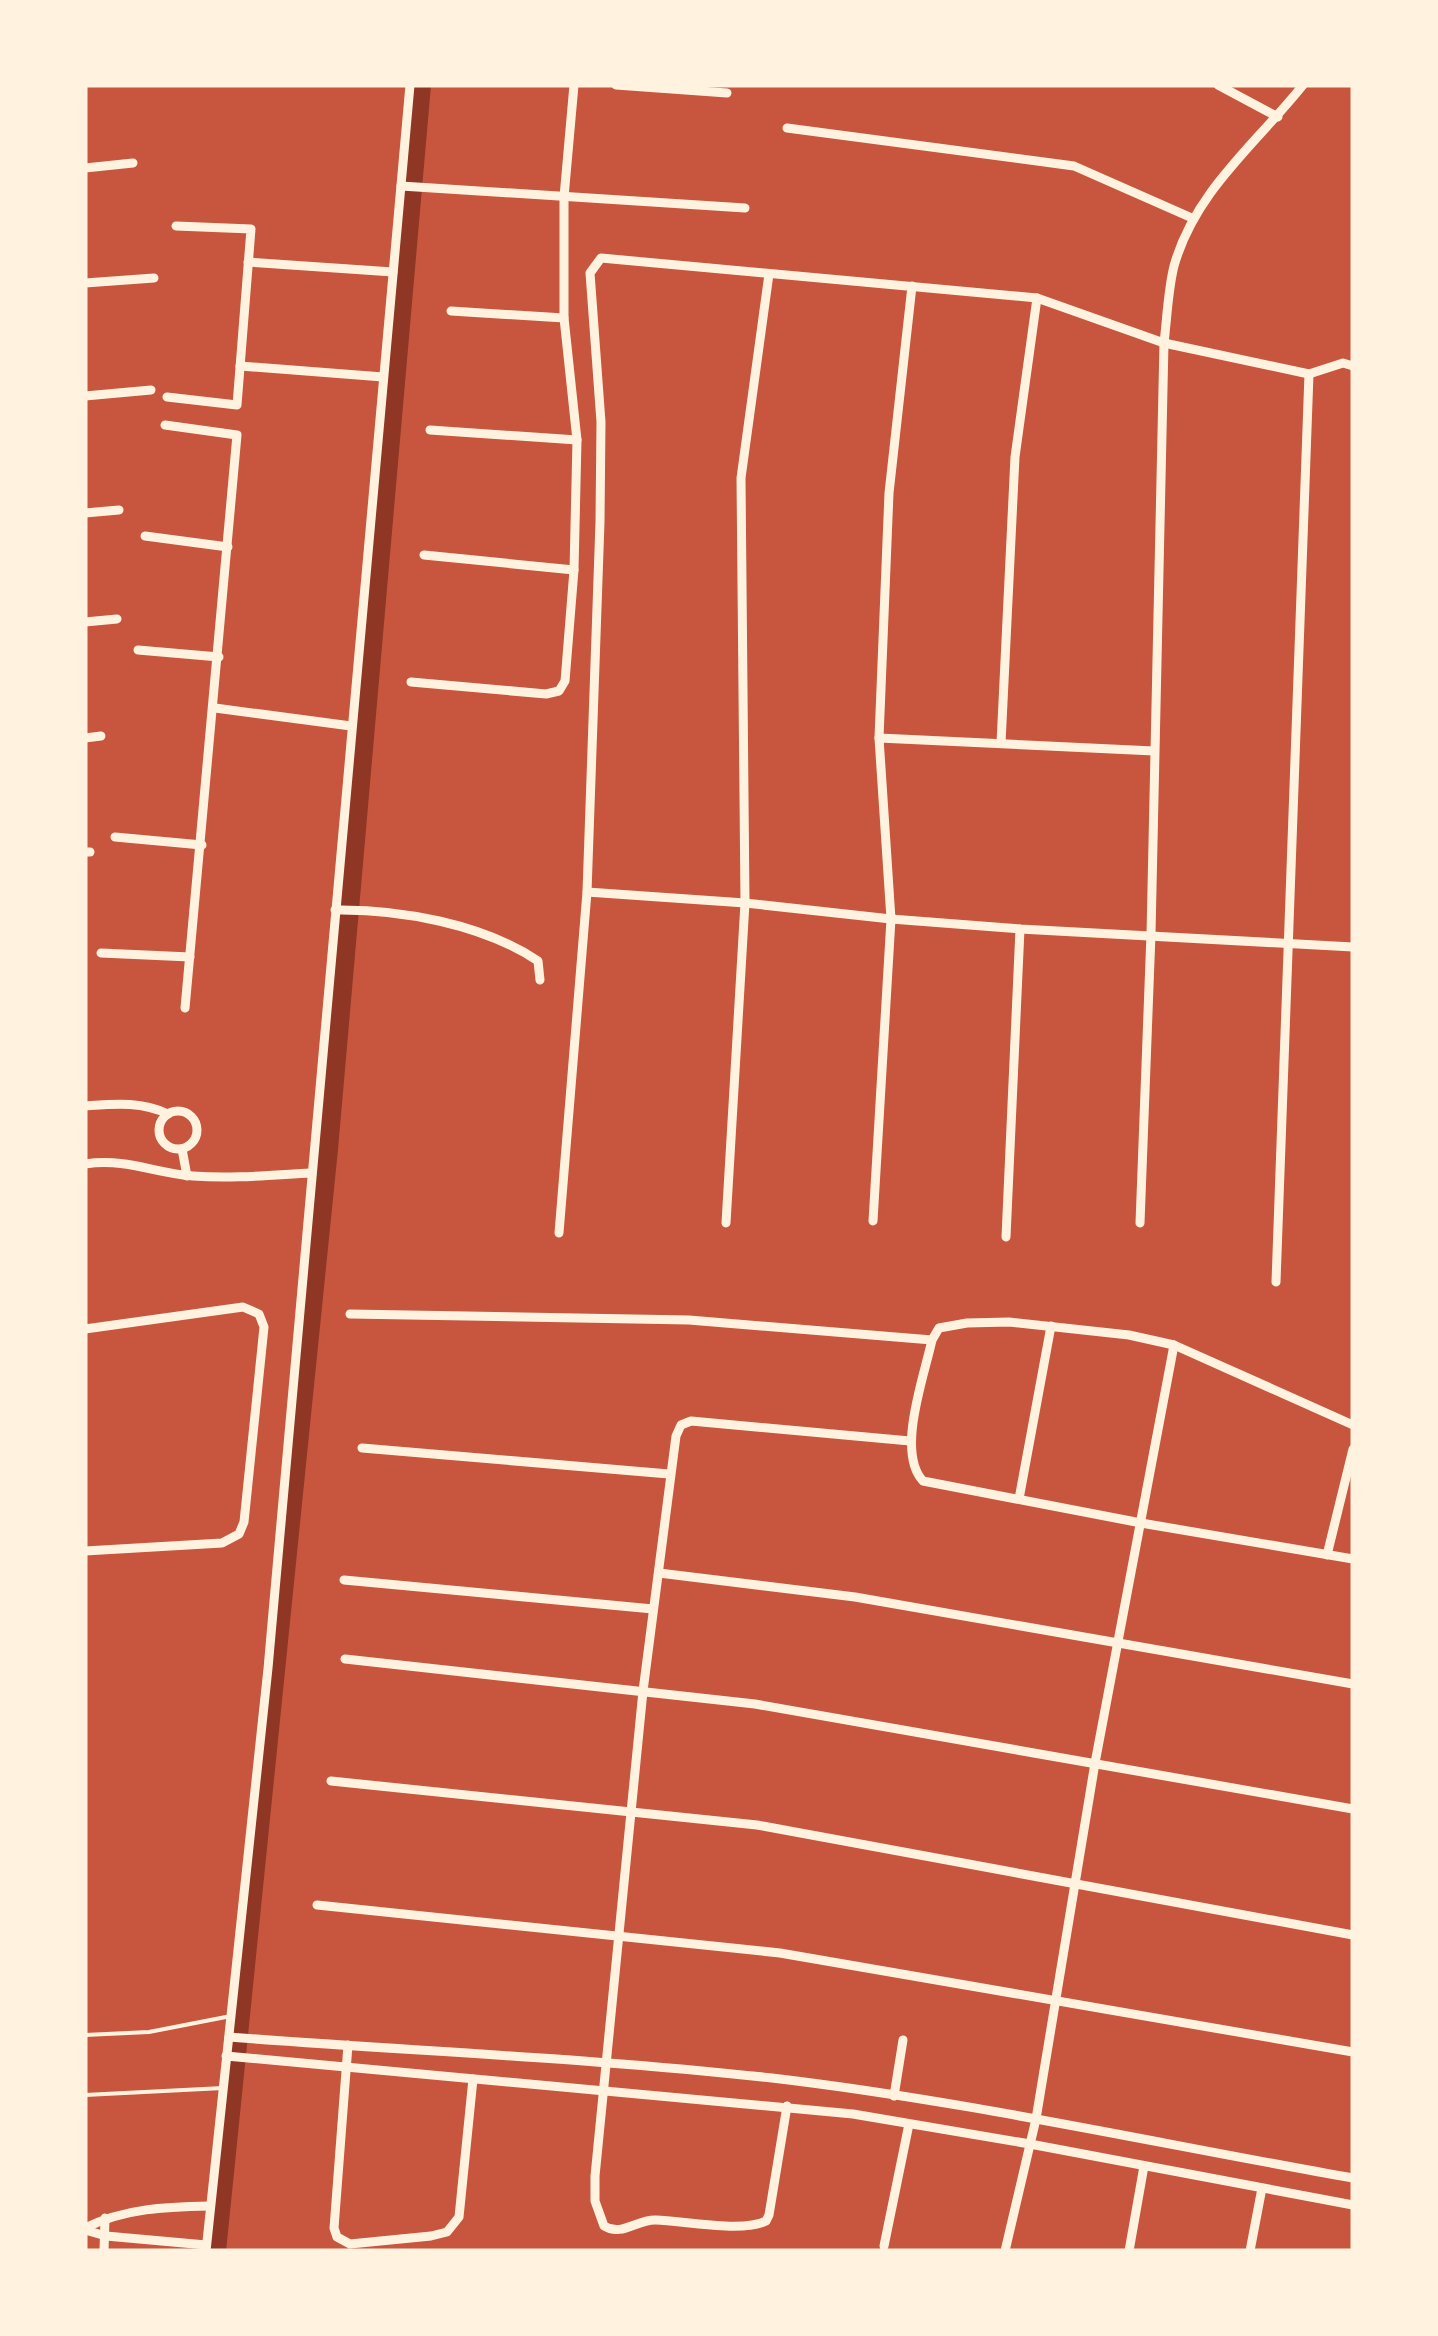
<svg xmlns="http://www.w3.org/2000/svg" width="1438" height="2336" viewBox="0 0 1438 2336" font-family="'IBM Plex Sans',sans-serif">
  <rect width="100%" height="100%" fill="#c8553d"/>
  <g fill="none" stroke-linecap="round" stroke-linejoin="round">
    <!-- canal -->
    <polyline stroke="#8f3625" stroke-width="22" points="215,2251 327,1149 420,85"/>
    <!-- service -->
    <g stroke="#fff3e0" stroke-width="4">
      <polyline points="85,2035 149,2032 231,2016"/>
      <polyline points="85,2095 223,2088"/>
    </g>
    <!-- minor -->
    <g stroke="#fff3e0" stroke-width="9">
      <polyline points="616,85 727,93"/>
      <polyline points="1218,85 1278,117"/>
      <polyline points="787,128 1074,166 1192,218"/>
      <polyline points="85,168 133,163"/>
      <polyline points="401,186 745,208"/>
      <polyline points="248,262 393,272"/>
      <polyline points="85,283 154,278"/>
      <polyline points="451,311 564,318"/>
      <polyline points="240,366 383,377"/>
      <polyline points="85,396 151,390"/>
      <polyline points="167,397 237,405 251,229 176,226"/>
      <polyline points="165,425 237,435 185,1008"/>
      <polyline points="430,430 577,440"/>
      <polyline points="85,513 119,510"/>
      <polyline points="145,536 228,547"/>
      <polyline points="424,555 574,570"/>
      <polyline points="85,622 117,619"/>
      <polyline points="138,650 219,657"/>
      <polyline points="411,682 546,694 559,691 565,681 574,570 577,440 564,318 564,197 574,85"/>
      <polyline points="215,708 351,726"/>
      <polyline points="85,738 101,736"/>
      <polyline points="879,738 1154,751"/>
      <polyline points="1001,743 1015,457 1037,298"/>
      <polyline points="115,837 202,845"/>
      <polyline points="85,852 90,852"/>
      <polyline points="587,892 745,903 891,919 1020,929 1353,947"/>
      <path d="M 335,910 C 400,909 483,924 538,961 L 540,980"/>
      <polyline points="101,953 190,957"/>
      <path d="M 85,1106 C 114,1104 141,1101 168,1114"/>
      <circle cx="178" cy="1130" r="19"/>
      <polyline points="182,1149 187,1176"/>
      <path d="M 85,1164 C 127,1158 154,1173 193,1176 C 232,1179 272,1175 311,1173"/>
      <polyline points="873,1221 891,919 879,738 889,493 912,286"/>
      <polyline points="726,1223 745,903 741,478 769,274"/>
      <path d="M 1140,1223 L 1151,934 L 1164,343 C 1167,318 1168,290 1174,266 C 1195,191 1256,144 1303,85"/>
      <polyline points="559,1233 587,892 600,522 601,422 590,273 601,258 1037,298 1164,343 1309,374 1343,363 1353,366"/>
      <polyline points="1006,1237 1020,929"/>
      <polyline points="1276,1282 1309,374"/>
      <polyline points="350,1314 689,1320 932,1340"/>
      <polyline points="85,1329 243,1307 259,1314 264,1327 244,1522 239,1534 222,1543 85,1551"/>
      <path d="M 1353,1425 L 1174,1345 L 1129,1335 L 1009,1322 L 967,1323 L 939,1328 L 932,1340 C 924,1377 896,1452 923,1481 L 1141,1523 L 1353,1559"/>
      <polyline points="362,1448 669,1474"/>
      <polyline points="1019,1499 1051,1326"/>
      <polyline points="1327,1555 1353,1449"/>
      <polyline points="659,1573 855,1597 1353,1684"/>
      <polyline points="344,1580 653,1609"/>
      <polyline points="345,1659 755,1704 1353,1809"/>
      <polyline points="331,1781 757,1825 1353,1935"/>
      <polyline points="317,1905 780,1953 1353,2052"/>
      <path d="M 229,2037 C 410,2051 591,2058 772,2078 C 967,2101 1160,2144 1353,2178"/>
      <polyline points="348,2045 334,2228 337,2237 350,2244 431,2236 447,2232 459,2217 473,2079"/>
      <polyline points="226,2056 853,2114 1030,2144 1353,2205"/>
      <polyline points="894,2096 903,2040"/>
      <path d="M 787,2106 L 769,2215 L 766,2221 C 742,2233 684,2221 656,2220 C 637,2219 622,2237 604,2226 L 595,2201 L 595,2176 L 643,1691 L 676,1436 L 681,1425 L 691,1421 L 910,1441"/>
      <path d="M 85,2228 C 125,2208 166,2207 210,2206"/>
      <polyline points="85,2230 106,2236 206,2245"/>
      <polyline points="884,2246 909,2124"/>
      <polyline points="104,2251 105,2218"/>
      <polyline points="206,2251 268,1668 410,85"/>
      <polyline points="1005,2251 1036,2119 1095,1763 1174,1345"/>
      <polyline points="1129,2251 1144,2166"/>
      <polyline points="1250,2251 1262,2188"/>
    </g>
  </g>
  <!-- border -->
  <rect width="1438" height="2336" fill="none" stroke="#fff3e0" stroke-width="175"/>
</svg>
